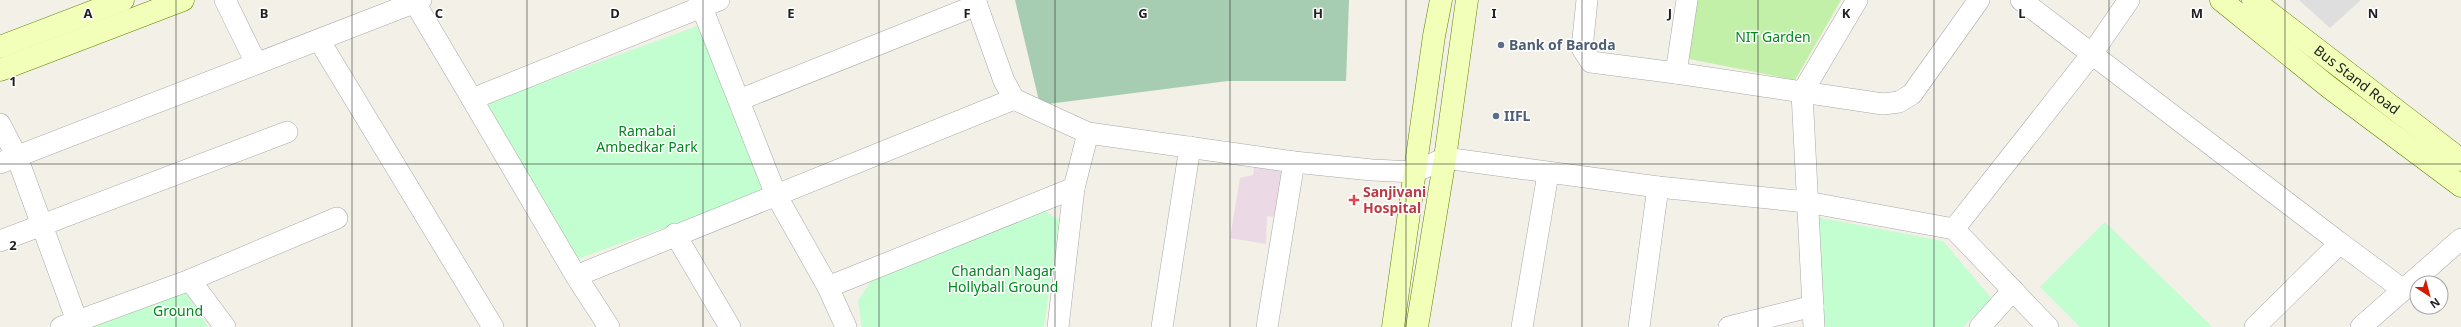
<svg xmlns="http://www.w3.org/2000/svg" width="2461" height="327" viewBox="0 0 2461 327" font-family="'Noto Sans',sans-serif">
  <rect width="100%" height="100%" fill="#f2f0e7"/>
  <!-- residential -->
  <polygon fill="#dfdede" points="2299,0 2361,0 2330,28"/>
  <!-- industrial -->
  <polygon fill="#ecd9e6" points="1255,163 1287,169 1278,217 1267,216 1266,244 1230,238 1240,178 1253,175"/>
  <!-- grass -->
  <polygon fill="#c2f0a9" points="1690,0 1841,0 1795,80 1679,57"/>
  <!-- cemetery -->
  <polygon fill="#a6cdb1" points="1015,0 1349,0 1346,81 1228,81 1040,105"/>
  <!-- park -->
  <g fill="#c2fecf">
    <polygon points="700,25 767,191 577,259 487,103"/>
    <polygon points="1045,211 1059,220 1044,327 862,327 858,301 871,281"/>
    <polygon points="1816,217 1943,241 1992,299 1963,327 1820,327"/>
    <polygon points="2105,222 2212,327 2080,327 2040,287"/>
    <polygon points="185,291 208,327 86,327"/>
  </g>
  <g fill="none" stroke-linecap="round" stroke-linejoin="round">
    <!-- minor casing -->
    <g stroke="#a8a8a8" stroke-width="22">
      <g id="minor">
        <polyline points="225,0 256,63"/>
        <polyline points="699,0 776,195 828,287 846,327"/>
        <polyline points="975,0 1004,81 1014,99 1088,133 1294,162 1372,170 1415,172 1445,158 1658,187 1807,202 1954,229 2048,327"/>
        <polyline points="1587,0 1582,48 1591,62 1676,73"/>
        <polyline points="1687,0 1676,73 1883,104 1899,102 1912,94 1979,0"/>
        <polyline points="2021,0 2340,243"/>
        <polyline points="415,3 472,99"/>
        <polyline points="319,40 493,327"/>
        <polyline points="739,100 977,5"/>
        <polyline points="0,124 17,157 77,321"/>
        <polyline points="0,163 421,0"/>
        <polyline points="1954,229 2091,55 2129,0"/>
        <polyline points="675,234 730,327"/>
        <polyline points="0,241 287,132"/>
        <polyline points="576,276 472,99 719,0"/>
        <polyline points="190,280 225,327"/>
        <polyline points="828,287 1074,188 1088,133"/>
        <polyline points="61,327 190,280 337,218"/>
        <polyline points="609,327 576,276 1014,99"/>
        <polyline points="1058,327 1074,188"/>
        <polyline points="1162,327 1190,147"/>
        <polyline points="1267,327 1294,162"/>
        <polyline points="1522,327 1548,174"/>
        <polyline points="1639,327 1658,187"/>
        <polyline points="1729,327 1813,306"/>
        <polyline points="1814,327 1802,93 1857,0"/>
        <polyline points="1980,327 2013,290"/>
        <polyline points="2255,327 2340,243 2402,289"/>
        <polyline points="2361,327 2461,239"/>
      </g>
    </g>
    <!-- secondary casing -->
    <g stroke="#618000" stroke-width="23">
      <g id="secondary">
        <polyline points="2221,0 2330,88 2461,186"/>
        <path id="s1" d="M 2253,0 L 2461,160"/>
        <polyline points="0,47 123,0"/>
        <polyline points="0,70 183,0"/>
        <polyline points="1393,327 1434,36 1441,0"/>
        <polyline points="1417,327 1445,158 1467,0"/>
      </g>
    </g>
    <!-- minor -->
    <use href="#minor" stroke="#fff" stroke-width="21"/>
    <!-- secondary -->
    <use href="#secondary" stroke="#f2ffb8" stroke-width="22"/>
  </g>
  <!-- grid -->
  <path fill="none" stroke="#212121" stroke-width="1" stroke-opacity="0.55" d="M 176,0 L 176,327M 352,0 L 352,327M 527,0 L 527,327M 703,0 L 703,327M 879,0 L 879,327M 1055,0 L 1055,327M 1230,0 L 1230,327M 1406,0 L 1406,327M 1582,0 L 1582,327M 1758,0 L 1758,327M 1934,0 L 1934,327M 2109,0 L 2109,327M 2285,0 L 2285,327M 0,164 L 2461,164"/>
  <!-- markers -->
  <g fill="#5c6f8a" stroke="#fff" stroke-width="1.5">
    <circle cx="1501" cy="45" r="4"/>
    <circle cx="1496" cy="116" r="4"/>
  </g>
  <path fill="#e0444e" stroke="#fff" stroke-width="1.5" d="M1352 194h4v4h4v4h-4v4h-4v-4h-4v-4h4z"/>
  <g text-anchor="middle" stroke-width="3" stroke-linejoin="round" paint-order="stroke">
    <!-- park labels -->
    <g font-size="14" fill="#02871f" stroke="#fff">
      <text x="1773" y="42">NIT Garden</text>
      <text x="647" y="136">Ramabai<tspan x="647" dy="16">Ambedkar Park</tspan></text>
      <text x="1003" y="276">Chandan Nagar<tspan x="1003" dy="16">Hollyball Ground</tspan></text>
      <text x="178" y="316">Ground</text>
    </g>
    <!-- service labels -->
    <g font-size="14" font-weight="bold" fill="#4e5e75" stroke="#fff" text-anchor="start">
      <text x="1509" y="50">Bank of Baroda</text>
      <text x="1504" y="121">IIFL</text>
    </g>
    <!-- street labels -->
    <g font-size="14" fill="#212121" stroke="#fff">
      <text dy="5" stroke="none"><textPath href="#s1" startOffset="131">Bus Stand Road</textPath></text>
    </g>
    <!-- health labels -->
    <g font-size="14" font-weight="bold" fill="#be3a42" stroke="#fff" text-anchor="start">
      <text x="1363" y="197">Sanjivani<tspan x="1363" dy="16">Hospital</tspan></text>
    </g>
  </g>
  <g font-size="13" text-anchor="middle" font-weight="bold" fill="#212121" stroke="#fff" stroke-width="3" stroke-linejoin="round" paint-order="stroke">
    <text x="88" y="18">A</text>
    <text x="264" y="18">B</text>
    <text x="439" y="18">C</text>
    <text x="615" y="18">D</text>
    <text x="791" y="18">E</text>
    <text x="967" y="18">F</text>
    <text x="1143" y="18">G</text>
    <text x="1318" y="18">H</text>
    <text x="1494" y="18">I</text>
    <text x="1670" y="18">J</text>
    <text x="1846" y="18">K</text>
    <text x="2022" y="18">L</text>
    <text x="2197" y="18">M</text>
    <text x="2373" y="18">N</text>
    <text x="13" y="86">1</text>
    <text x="13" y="250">2</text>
  </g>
  <!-- north arrow -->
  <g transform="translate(2429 295) rotate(144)"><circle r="19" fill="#ffffff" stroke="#a6a6a6"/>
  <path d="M0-3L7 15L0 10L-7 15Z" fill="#d21d00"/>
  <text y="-6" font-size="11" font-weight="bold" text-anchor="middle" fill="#212121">N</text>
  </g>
</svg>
